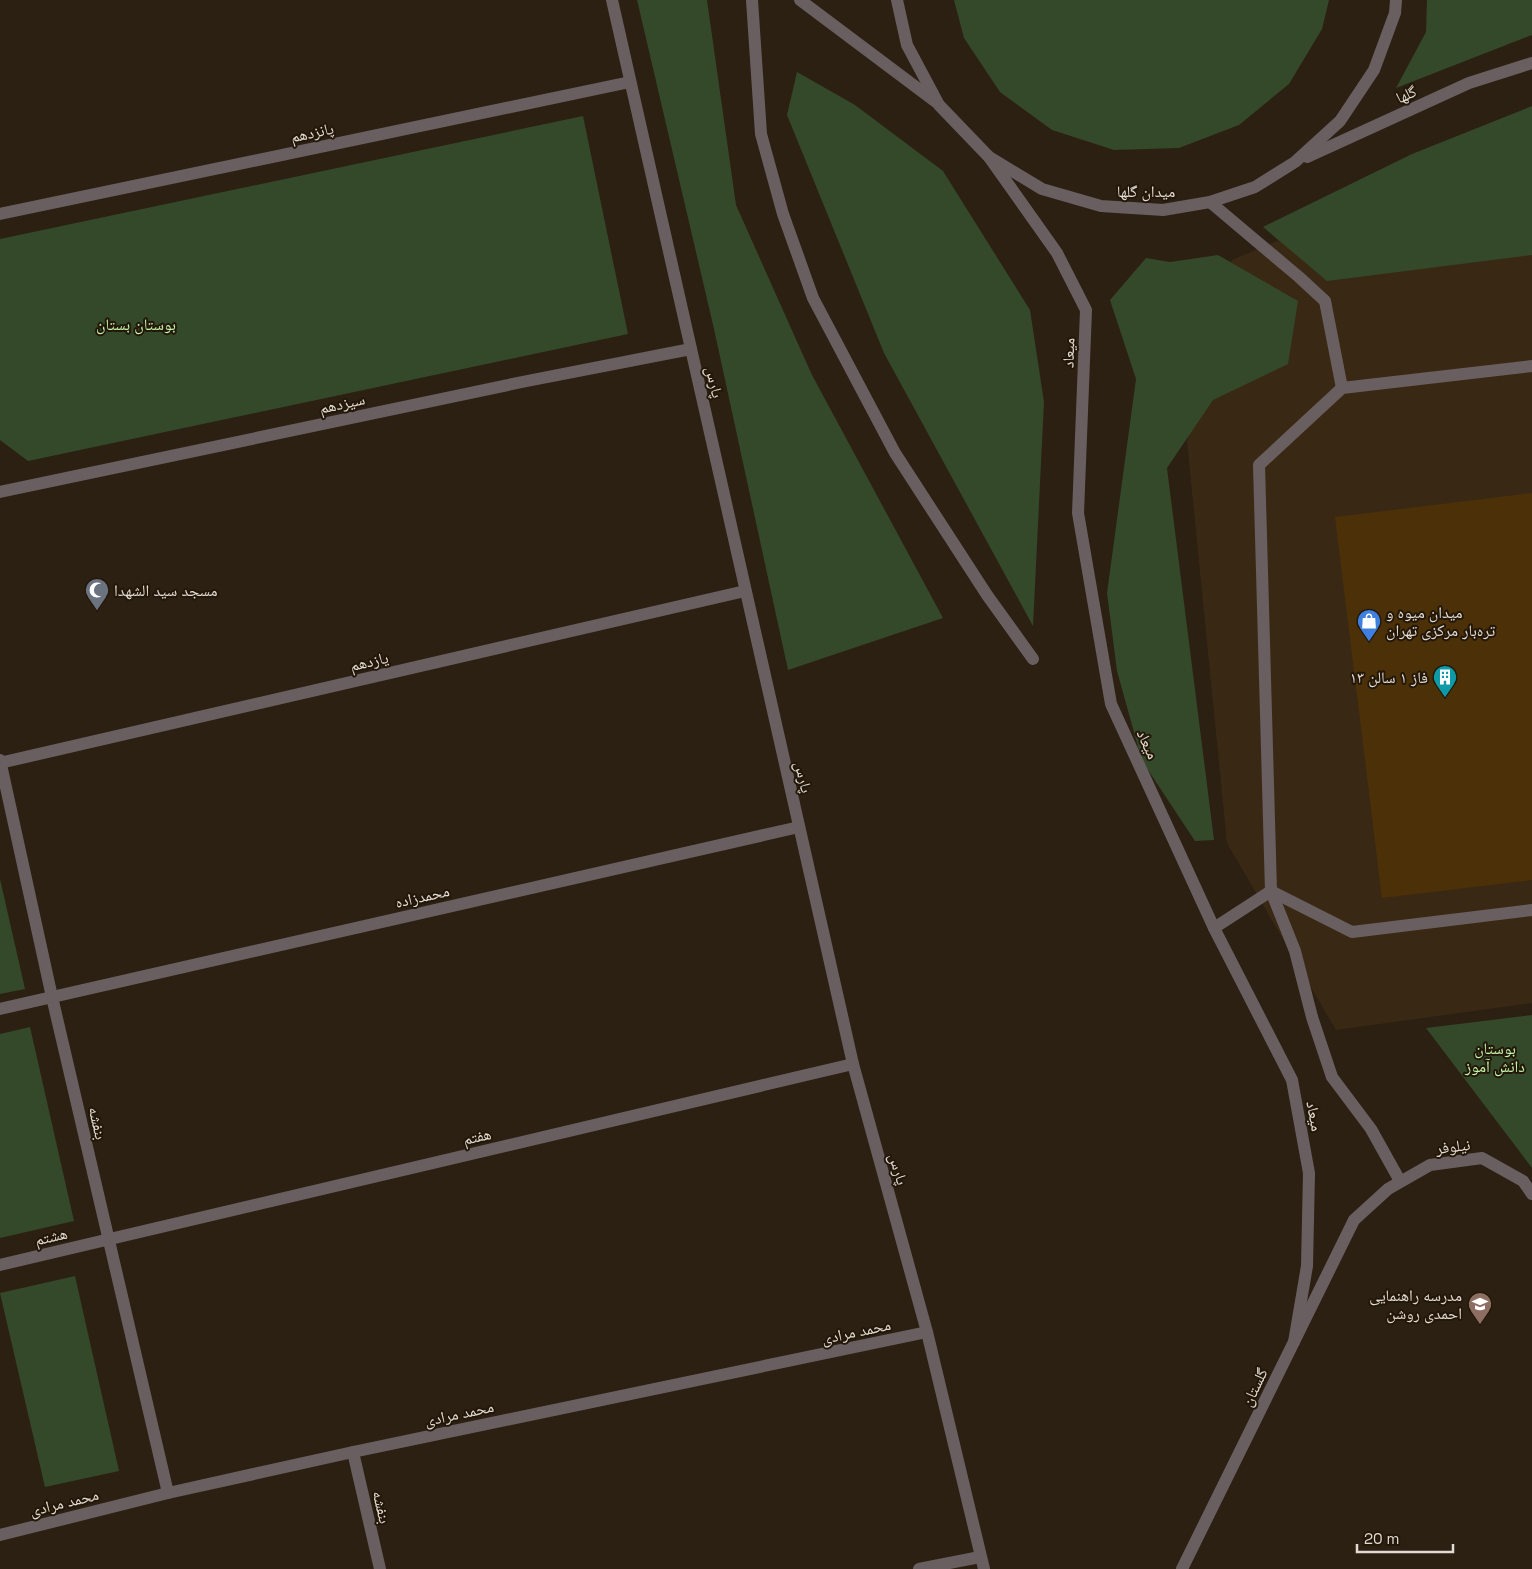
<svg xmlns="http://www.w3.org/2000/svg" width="1532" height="1569" viewBox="0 0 1532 1569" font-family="'Space Grotesk','Noto Naskh Arabic',sans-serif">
  <rect width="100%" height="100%" fill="#2c2012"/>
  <!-- built -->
  <polygon fill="#392914" points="1532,133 1532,1003 1336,1030 1227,843 1187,441 1232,260"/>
  <!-- green -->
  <g fill="#34482a">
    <polygon points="637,0 707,0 736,205 812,375 943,618 788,670 714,329"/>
    <polygon points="954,0 1329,0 1322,29 1289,84 1239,125 1179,148 1114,150 1052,130 1000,92 964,38"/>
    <polygon points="1427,0 1532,0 1532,35 1396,88 1426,32"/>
    <polygon points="797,72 855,105 943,171 1030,310 1044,402 1033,626 884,353 787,115"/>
    <polygon points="1532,106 1532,255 1327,281 1263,227 1412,154"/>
    <polygon points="583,116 628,334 28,461 0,440 0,239"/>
    <polygon points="1218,255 1298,301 1288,364 1213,400 1167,468 1214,840 1195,841 1142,761 1117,671 1107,593 1136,379 1110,300 1146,258 1170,262"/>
    <polygon points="0,879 25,989 0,994"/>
    <polygon points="1532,1015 1532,1168 1426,1028"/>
    <polygon points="30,1027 74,1221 0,1238 0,1034"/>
    <polygon points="75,1276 119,1471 45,1487 0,1293"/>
  </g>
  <!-- building -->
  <polygon fill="#4b3008" points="1532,493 1532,880 1382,898 1335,517"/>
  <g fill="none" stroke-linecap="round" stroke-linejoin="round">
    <!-- minor -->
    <g stroke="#6a5f60" stroke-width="12">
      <polyline points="612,0 853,1064 927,1332 984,1569"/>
      <polyline points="752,0 761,134 783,214 813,298 895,453 987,595 1033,659"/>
      <polyline points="800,0 936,102"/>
      <polyline points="897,0 907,45 939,105 989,157 1042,189 1101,206 1163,210 1210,202 1255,187 1295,162 1340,121 1374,70 1395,13 1396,0"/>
      <polyline points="989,157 1057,253 1086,310 1078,513 1111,704 1214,928 1292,1080 1309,1173 1307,1266 1294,1342"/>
      <polyline points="1307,157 1469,83 1532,63"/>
      <polyline points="1210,202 1299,277 1325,301 1342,388"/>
      <polyline points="0,214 630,82"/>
      <polyline points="0,492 522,382 691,349"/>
      <polyline points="0,760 52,997 168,1493"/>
      <polyline points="0,763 745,591"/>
      <polyline points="1271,891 1352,932 1532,910"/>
      <polyline points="1214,928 1271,891"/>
      <polyline points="0,1009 799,827"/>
      <polyline points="1400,1181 1371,1129 1332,1077 1312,1017 1295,951 1271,891 1259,465 1342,388 1532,366"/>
      <polyline points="0,1265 853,1064"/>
      <polyline points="353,1452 380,1569"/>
      <polyline points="0,1535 168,1493 353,1452 927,1332"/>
      <polyline points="919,1569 980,1557"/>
      <polyline points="1182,1569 1354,1220 1388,1189 1430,1165 1482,1158 1523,1181 1532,1194"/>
    </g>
  </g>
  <!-- icons -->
  <defs>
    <g id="mosque-pin" transform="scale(1.25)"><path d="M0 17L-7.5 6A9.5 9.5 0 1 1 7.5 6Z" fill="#6b7280" stroke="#221708"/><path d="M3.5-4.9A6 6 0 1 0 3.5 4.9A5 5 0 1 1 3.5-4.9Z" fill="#fff"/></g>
    <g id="shop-pin" transform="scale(1.25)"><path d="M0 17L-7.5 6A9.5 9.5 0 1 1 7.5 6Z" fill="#3f7fe0" stroke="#221708"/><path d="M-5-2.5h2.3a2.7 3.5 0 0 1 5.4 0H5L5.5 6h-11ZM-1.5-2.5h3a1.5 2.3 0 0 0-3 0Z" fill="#fff"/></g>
    <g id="building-pin" transform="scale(1.25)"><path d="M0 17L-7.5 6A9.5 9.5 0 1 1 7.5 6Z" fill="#0f9aa8" stroke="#221708"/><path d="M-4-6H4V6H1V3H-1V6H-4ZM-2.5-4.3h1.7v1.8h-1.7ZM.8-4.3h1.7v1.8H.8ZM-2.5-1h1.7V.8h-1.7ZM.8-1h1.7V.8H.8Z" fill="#fff"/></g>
    <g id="school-pin" transform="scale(1.25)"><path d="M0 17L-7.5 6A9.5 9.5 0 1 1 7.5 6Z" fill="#8d6e63" stroke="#221708"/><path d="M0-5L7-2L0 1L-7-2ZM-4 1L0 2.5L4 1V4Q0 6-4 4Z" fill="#fff"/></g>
  </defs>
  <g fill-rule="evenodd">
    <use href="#mosque-pin" x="97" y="590"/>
    <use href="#shop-pin" x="1369" y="621"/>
    <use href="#building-pin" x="1445" y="677"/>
    <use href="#school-pin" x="1480" y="1304"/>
  </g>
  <g text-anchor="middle" stroke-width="4" stroke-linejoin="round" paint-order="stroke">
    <!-- street labels -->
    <g font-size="16" fill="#e3dbd1" stroke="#221708">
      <text transform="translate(1406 94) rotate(-24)" y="6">گلها</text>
      <text transform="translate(312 132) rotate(-12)" y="6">پانزدهم</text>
      <text x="1146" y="197">میدان گلها</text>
      <text transform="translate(1068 353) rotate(-88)" y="6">میعاد</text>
      <text transform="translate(715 382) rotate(77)" y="6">پارس</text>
      <text transform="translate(342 403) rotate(-12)" y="6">سیزدهم</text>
      <text transform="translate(369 661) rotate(-13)" y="6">یازدهم</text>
      <text transform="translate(1148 744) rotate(65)" y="6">میعاد</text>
      <text transform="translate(804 777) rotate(77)" y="6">پارس</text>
      <text transform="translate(422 896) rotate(-13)" y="6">محمدزاده</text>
      <text transform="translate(1315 1116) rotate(79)" y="6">میعاد</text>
      <text transform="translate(98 1123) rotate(77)" y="6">بنفشه</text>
      <text transform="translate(477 1136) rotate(-13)" y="6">هفتم</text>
      <text transform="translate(1453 1146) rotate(-7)" y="6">نیلوفر</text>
      <text transform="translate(899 1169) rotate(74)" y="6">پارس</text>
      <text transform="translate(51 1236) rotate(-13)" y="6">هشتم</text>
      <text transform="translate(856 1331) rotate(-12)" y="6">محمد مرادی</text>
      <text transform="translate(1254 1387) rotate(-64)" y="6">گلستان</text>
      <text transform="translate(459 1413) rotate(-12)" y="6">محمد مرادی</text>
      <text transform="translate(64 1502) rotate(-14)" y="6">محمد مرادی</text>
      <text transform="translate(382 1507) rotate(77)" y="6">بنفشه</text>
    </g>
    <!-- park labels -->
    <g font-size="16" fill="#c3f5aa" stroke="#221708">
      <text x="136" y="330">بوستان بستان</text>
      <text x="1495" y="1054">بوستان<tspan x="1495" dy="18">دانش آموز</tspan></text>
    </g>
    <!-- poi labels -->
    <g font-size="16" fill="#e3dbd1" stroke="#221708" text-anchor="start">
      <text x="114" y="596">مسجد سید الشهدا</text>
      <text x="1386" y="618">میدان میوه و<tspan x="1386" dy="18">تره‌بار مرکزی تهران</tspan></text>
      <text x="1428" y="683" text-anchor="end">فاز ۱ سالن ۱۳</text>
      <text x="1462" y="1301" text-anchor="end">مدرسه راهنمایی<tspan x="1462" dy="18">احمدی روشن</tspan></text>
    </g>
  </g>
  <!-- scale -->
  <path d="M1357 1544v8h96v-8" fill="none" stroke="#e3dbd1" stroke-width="2.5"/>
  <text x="1364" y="1544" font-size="15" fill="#e3dbd1" stroke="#221708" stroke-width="4" paint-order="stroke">20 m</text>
</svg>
